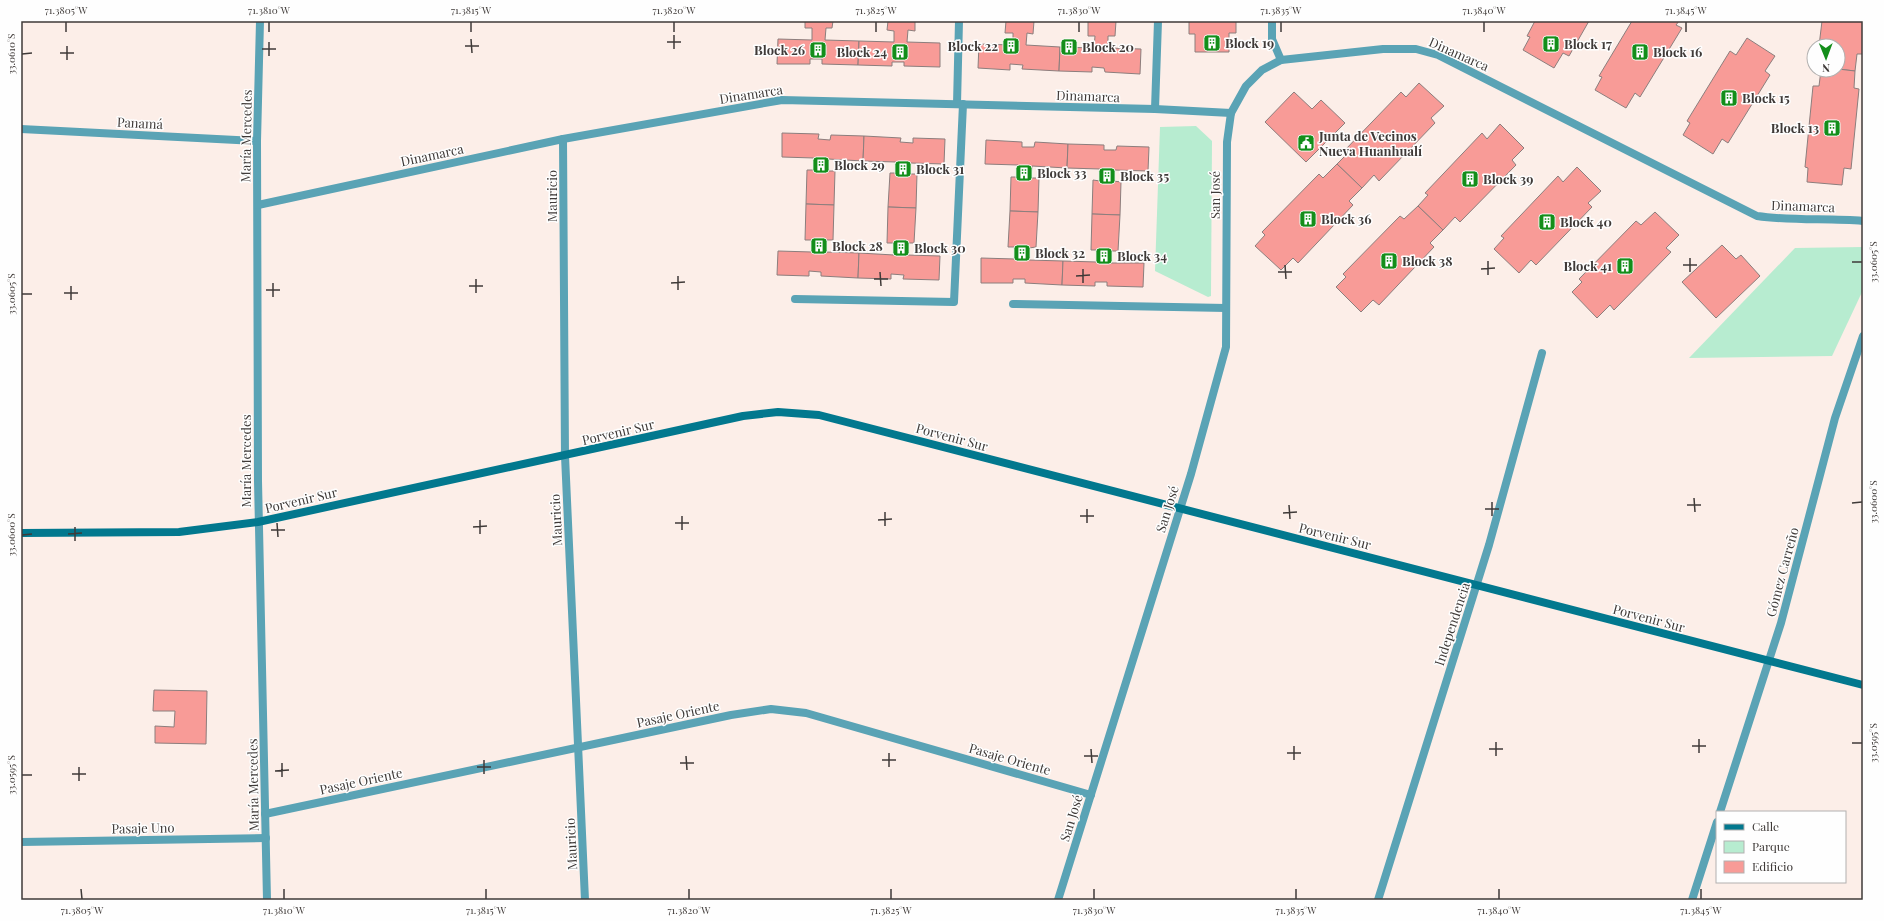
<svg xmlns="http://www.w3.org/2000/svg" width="1884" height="921" viewBox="0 0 1884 921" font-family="'Playfair Display',serif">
  <rect width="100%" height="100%" fill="#fceee8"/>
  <!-- green -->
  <g fill="#b7ecd0">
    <polygon points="1196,126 1212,141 1211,296 1208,297 1155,271 1160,127"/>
    <polygon points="1863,247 1863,290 1832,356 1689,358 1795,248"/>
  </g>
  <!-- building -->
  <g fill="#f89b97" stroke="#8c7e7d">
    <polygon points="805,21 833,21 832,28 826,28 825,40 859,41 858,65 822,64 822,59 810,59 810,64 777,64 778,39 812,40 812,28 805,28"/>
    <polygon points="888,21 915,21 915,31 908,30 907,42 940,43 940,67 904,66 904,62 892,62 892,66 858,65 859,41 894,42 894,31 887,30"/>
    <polygon points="1006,21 1034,21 1033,34 1027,33 1026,45 1060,47 1059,71 1022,69 1023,65 1010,64 1010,70 978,68 979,44 1013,45 1013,33 1005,33"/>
    <polygon points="1088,21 1116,21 1115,36 1108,36 1108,48 1141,49 1140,74 1105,72 1104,68 1092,67 1092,72 1059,71 1060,47 1094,48 1095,36 1088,36"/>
    <polygon points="1189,21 1236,21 1236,33 1229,33 1229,52 1195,52 1195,34 1189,34"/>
    <polygon points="1535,21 1589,21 1569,56 1563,53 1554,68 1523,50 1530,37 1527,36"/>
    <polygon points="1632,21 1679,21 1676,25 1682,28 1640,97 1635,93 1626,108 1595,90 1602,77 1599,76"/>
    <polygon points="1822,21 1863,21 1863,54 1857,54 1855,71 1838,69 1838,46 1819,46"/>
    <polygon points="1747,38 1775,56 1765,71 1770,75 1728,143 1722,139 1713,154 1683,135 1690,123 1687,121 1730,51 1736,55"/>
    <polygon points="1838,69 1855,71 1854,88 1859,89 1851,169 1844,168 1842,185 1807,182 1808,168 1805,167 1813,86 1819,86 1821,70"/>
    <polygon points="1419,83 1444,106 1431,118 1435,123 1379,181 1374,175 1362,188 1337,164 1347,154 1344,151 1401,92 1406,97"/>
    <polygon points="1294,92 1312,109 1321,100 1345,123 1306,162 1265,122"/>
    <polygon points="1500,124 1524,148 1512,160 1516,165 1460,222 1455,217 1443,230 1418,206 1428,195 1425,193 1482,133 1487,139"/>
    <polygon points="782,133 819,134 818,139 830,140 831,135 864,136 863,161 828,159 828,171 835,171 834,205 806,204 807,170 814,170 814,158 782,157"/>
    <polygon points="864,136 901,138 900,142 913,143 913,138 945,139 944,164 910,163 910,174 917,174 916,208 888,207 890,173 896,173 896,162 863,161"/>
    <polygon points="986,140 1022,142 1022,147 1034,147 1035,142 1068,144 1067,168 1032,166 1031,178 1039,178 1038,212 1010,211 1011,177 1017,177 1018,165 985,164"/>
    <polygon points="1068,144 1104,145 1104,150 1116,150 1117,146 1149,147 1148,171 1114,170 1113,181 1121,182 1120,215 1092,214 1093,180 1100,181 1100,169 1067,168"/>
    <polygon points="1337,164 1362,188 1349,201 1353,205 1298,263 1293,258 1281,270 1255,246 1265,235 1262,232 1319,174 1323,178"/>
    <polygon points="1577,167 1601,191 1588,203 1592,207 1536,265 1531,260 1519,273 1494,249 1504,238 1501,236 1558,176 1563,182"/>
    <polygon points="806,204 834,205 833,240 826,240 825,252 859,253 858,278 821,276 821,272 809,271 809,276 777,275 778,251 812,252 812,240 805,240"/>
    <polygon points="1418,206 1443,230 1430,243 1434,247 1379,305 1373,300 1361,312 1336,287 1346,277 1343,274 1400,216 1404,219"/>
    <polygon points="888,207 916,208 914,243 907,243 907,255 940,256 939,280 903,279 904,275 891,274 891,279 858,278 859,253 894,255 894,243 887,243"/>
    <polygon points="1010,211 1038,212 1036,247 1029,248 1029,260 1063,261 1062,285 1025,283 1025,279 1013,279 1013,283 981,283 981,258 1015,259 1016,247 1008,247"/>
    <polygon points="1655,212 1679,235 1666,248 1671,252 1614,310 1610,305 1597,318 1572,292 1582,282 1579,279 1636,221 1641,225"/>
    <polygon points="1092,214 1120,215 1118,251 1111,251 1111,263 1144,263 1143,287 1107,286 1107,282 1095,282 1095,286 1062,285 1063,261 1097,262 1098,250 1091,250"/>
    <polygon points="1722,245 1736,259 1741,255 1760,276 1716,318 1682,282"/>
    <polygon points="154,690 207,691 206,744 155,743 155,726 174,727 175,711 153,711"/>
  </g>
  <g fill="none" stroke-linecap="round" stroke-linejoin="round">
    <!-- lane -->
    <g stroke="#5aa3b5" stroke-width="8">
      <polyline points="957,104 959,21"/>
      <polyline points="1155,109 1158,21"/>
      <polyline points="795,299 954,302 963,104"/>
      <polyline points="1013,304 1226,308"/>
    </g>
    <!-- street -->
    <g stroke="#5aa3b5" stroke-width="8">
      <polyline points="260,21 257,141 258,481 267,900"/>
      <polyline points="1272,21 1272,39 1281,60"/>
      <polyline points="21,129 257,141"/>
      <polyline points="563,139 565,456 585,900"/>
      <polyline points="258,205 563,139 782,100 1155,109 1231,113"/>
      <polyline points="1720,812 1781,623 1835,418 1863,336"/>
      <polyline points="265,814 731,715 771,709 806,713 1091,795"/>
      <polyline points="21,842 266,838"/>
      <path d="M 1058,900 L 1191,474 L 1226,347 L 1227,142 L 1231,113 L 1246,86 L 1262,70 L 1281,60 L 1383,49 L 1416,49 L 1438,55 L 1757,216 C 1792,221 1828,218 1863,221"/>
      <polyline points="1378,900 1489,545 1542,353"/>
      <polyline points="1692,900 1717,822"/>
    </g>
    <!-- secondary -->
    <polyline stroke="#02788e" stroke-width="8" points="21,533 179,532 258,522 743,416 778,412 819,415 1863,685"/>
  </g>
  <!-- ticks -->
  <path fill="none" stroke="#3f3a38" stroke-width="1.5" d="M 66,22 L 66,32M 269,22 L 269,32M 471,22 L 471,32M 674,22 L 674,32M 876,22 L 876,32M 1079,22 L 1079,32M 1281,22 L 1281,32M 1484,22 L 1484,32M 1686,22 L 1686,32M 674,35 L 674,49M 471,39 L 472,53M 269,42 L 269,56M 667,42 L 681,42M 67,46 L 67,60M 465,46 L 479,46M 262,49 L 276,49M 60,53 L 74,53M 22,54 L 32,53M 1690,258 L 1690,272M 1488,261 L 1488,275M 1852,262 L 1862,262M 1285,265 L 1286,279M 1683,265 L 1697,265M 1083,269 L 1083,283M 1481,269 L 1495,268M 880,272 L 881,286M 1278,272 L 1292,272M 678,276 L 678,290M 1076,276 L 1090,275M 476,279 L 476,293M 874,279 L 888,279M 273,283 L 273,297M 671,283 L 685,282M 71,286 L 71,300M 469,286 L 483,286M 266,290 L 280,290M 64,293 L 78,293M 22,294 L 32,294M 1694,498 L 1695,512M 1492,502 L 1492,516M 1852,503 L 1862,502M 1289,505 L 1290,519M 1687,505 L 1701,505M 1087,509 L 1087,523M 1485,509 L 1499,509M 885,512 L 885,526M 1283,513 L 1297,512M 682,516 L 682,530M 1080,516 L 1094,516M 480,520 L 480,534M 878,520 L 892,519M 277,523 L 278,537M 675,523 L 689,523M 75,527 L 75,541M 473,527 L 487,526M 271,530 L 285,530M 68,534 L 82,533M 22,535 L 32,534M 1699,739 L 1699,753M 1496,742 L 1496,756M 1852,743 L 1862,743M 1294,746 L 1294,760M 1692,746 L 1706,746M 1091,749 L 1092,763M 1489,749 L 1503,749M 889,753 L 889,767M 1287,753 L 1301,753M 686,756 L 687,770M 1084,756 L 1098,756M 484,760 L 484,774M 882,760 L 896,760M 282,763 L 282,777M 680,763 L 694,763M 79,767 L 79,781M 477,767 L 491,767M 275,771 L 289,770M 72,774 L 86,774M 22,775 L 32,775M 81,889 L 82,899M 284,889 L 284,899M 486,889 L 486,899M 689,889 L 689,899M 891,889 L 891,899M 1094,889 L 1094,899M 1296,889 L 1296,899M 1499,889 L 1499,899M 1701,889 L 1701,899"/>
  <!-- icons -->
  <defs>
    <g id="building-square" transform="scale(0.9)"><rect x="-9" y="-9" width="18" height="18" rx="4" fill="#138e1a" stroke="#fefefe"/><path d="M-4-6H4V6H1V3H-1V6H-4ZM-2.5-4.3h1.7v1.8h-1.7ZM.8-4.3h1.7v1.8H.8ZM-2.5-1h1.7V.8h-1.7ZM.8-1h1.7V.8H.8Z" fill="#fff"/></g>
    <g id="civic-square" transform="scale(0.9)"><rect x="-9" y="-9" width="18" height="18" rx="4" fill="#138e1a" stroke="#fefefe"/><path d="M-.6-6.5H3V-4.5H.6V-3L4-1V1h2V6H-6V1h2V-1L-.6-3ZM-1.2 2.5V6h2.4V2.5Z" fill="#fff"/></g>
  </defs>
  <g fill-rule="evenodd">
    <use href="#building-square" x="1212" y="43"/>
    <use href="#building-square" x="1551" y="44"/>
    <use href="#building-square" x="1011" y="46"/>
    <use href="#building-square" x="1069" y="47"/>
    <use href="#building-square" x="818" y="50"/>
    <use href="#building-square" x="900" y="52"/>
    <use href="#building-square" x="1640" y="52"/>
    <use href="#building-square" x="1729" y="98"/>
    <use href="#building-square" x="1832" y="128"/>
    <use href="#civic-square" x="1306" y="143"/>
    <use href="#building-square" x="821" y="165"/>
    <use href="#building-square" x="903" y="169"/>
    <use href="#building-square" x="1024" y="173"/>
    <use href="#building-square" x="1107" y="176"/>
    <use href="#building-square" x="1470" y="179"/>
    <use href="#building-square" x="1308" y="219"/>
    <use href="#building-square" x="1547" y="222"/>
    <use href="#building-square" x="819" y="246"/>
    <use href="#building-square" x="901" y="248"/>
    <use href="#building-square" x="1022" y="253"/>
    <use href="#building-square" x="1104" y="256"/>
    <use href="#building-square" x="1389" y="261"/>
    <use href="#building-square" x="1625" y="266"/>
  </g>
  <g text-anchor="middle" stroke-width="3" stroke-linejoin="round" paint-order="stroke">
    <!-- poi labels -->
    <g font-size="13" font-weight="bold" fill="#3f3a38" stroke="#fefefe" text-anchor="start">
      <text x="1225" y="48">Block 19</text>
      <text x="1564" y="49">Block 17</text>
      <text x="998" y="51" text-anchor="end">Block 22</text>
      <text x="1082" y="52">Block 20</text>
      <text x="805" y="55" text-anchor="end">Block 26</text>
      <text x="887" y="57" text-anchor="end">Block 24</text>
      <text x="1653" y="57">Block 16</text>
      <text x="1742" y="103">Block 15</text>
      <text x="1819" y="133" text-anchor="end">Block 13</text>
      <text x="1319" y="141">Junta de Vecinos<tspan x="1319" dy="15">Nueva Huanhualí</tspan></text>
      <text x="834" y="170">Block 29</text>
      <text x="916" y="174">Block 31</text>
      <text x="1037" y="178">Block 33</text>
      <text x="1120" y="181">Block 35</text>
      <text x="1483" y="184">Block 39</text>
      <text x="1321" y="224">Block 36</text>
      <text x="1560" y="227">Block 40</text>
      <text x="832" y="251">Block 28</text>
      <text x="914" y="253">Block 30</text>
      <text x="1035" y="258">Block 32</text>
      <text x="1117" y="261">Block 34</text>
      <text x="1402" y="266">Block 38</text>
      <text x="1612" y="271" text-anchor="end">Block 41</text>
    </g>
    <!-- street labels -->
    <g font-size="13" fill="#3f3a38" stroke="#fefefe">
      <text transform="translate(1459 54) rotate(24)" y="5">Dinamarca</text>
      <text transform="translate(751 94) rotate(-9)" y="5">Dinamarca</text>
      <text transform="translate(1088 96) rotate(2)" y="5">Dinamarca</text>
      <text transform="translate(140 123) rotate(3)" y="5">Panamá</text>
      <text transform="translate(246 136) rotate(-89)" y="5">María Mercedes</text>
      <text transform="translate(432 155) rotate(-12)" y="5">Dinamarca</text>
      <text transform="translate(1215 195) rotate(-90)" y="5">San José</text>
      <text transform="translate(552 196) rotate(-90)" y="5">Mauricio</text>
      <text transform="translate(1803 206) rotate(2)" y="5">Dinamarca</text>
      <text transform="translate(618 432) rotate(-13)" y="5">Porvenir Sur</text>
      <text transform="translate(952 437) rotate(15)" y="5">Porvenir Sur</text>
      <text transform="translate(246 461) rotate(-90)" y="5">María Mercedes</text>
      <text transform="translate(301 500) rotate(-13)" y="5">Porvenir Sur</text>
      <text transform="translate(1167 509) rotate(-73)" y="5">San José</text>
      <text transform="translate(556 520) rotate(-93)" y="5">Mauricio</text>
      <text transform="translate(1335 536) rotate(14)" y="5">Porvenir Sur</text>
      <text transform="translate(1782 572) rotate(-75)" y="5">Gómez Carreño</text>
      <text transform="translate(1649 618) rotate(15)" y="5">Porvenir Sur</text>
      <text transform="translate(1452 624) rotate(-72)" y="5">Independencia</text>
      <text transform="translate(678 714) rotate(-12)" y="5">Pasaje Oriente</text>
      <text transform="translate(1010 759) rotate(16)" y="5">Pasaje Oriente</text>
      <text transform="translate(361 781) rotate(-12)" y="5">Pasaje Oriente</text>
      <text transform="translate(253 785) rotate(-91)" y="5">María Mercedes</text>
      <text transform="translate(1071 818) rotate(-73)" y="5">San José</text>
      <text transform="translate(143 828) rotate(-1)" y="5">Pasaje Uno</text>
      <text transform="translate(571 844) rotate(-93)" y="5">Mauricio</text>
    </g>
  </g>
  <!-- border -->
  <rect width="1884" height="921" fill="none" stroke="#fefefe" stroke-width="44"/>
  <!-- legend -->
  <rect x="1716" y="811" width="130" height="72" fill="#fefefe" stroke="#b2b0af"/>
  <rect x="1724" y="824" width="20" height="6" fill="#02788e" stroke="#b2b0af"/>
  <text x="1752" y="831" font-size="12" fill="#3f3a38">Calle</text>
  <rect x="1724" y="841" width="20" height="12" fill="#b7ecd0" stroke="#b2b0af"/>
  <text x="1752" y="851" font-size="12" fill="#3f3a38">Parque</text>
  <rect x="1724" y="861" width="20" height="12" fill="#f89b97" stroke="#b2b0af"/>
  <text x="1752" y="871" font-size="12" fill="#3f3a38">Edificio</text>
  <!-- north arrow -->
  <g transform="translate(1826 58) rotate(179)"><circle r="19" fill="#fefefe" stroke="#b2b0af"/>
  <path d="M0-3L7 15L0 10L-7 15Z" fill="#138e1a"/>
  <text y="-6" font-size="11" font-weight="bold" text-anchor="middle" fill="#3f3a38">N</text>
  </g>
  <rect x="22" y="22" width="1840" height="877" fill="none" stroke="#3f3a38" stroke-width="1.5"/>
  <g font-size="10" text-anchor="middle" fill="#3f3a38">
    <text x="66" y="14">71.3805°W</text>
    <text x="269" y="14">71.3810°W</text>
    <text x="471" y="14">71.3815°W</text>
    <text x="674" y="14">71.3820°W</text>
    <text x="876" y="14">71.3825°W</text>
    <text x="1079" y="14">71.3830°W</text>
    <text x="1281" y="14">71.3835°W</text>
    <text x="1484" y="14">71.3840°W</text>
    <text x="1686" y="14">71.3845°W</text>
    <text transform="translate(11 54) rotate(-90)" y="4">33.0610°S</text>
    <text transform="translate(1873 262) rotate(-90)" y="4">33.0605°S</text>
    <text transform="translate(11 294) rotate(-90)" y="4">33.0605°S</text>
    <text transform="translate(1873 502) rotate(-90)" y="4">33.0600°S</text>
    <text transform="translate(11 535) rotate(-90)" y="4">33.0600°S</text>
    <text transform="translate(1873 743) rotate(-90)" y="4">33.0595°S</text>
    <text transform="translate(11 775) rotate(-90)" y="4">33.0595°S</text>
    <text x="82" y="914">71.3805°W</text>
    <text x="284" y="914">71.3810°W</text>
    <text x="486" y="914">71.3815°W</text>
    <text x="689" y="914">71.3820°W</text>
    <text x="891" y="914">71.3825°W</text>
    <text x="1094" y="914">71.3830°W</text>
    <text x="1296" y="914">71.3835°W</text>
    <text x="1499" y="914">71.3840°W</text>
    <text x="1701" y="914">71.3845°W</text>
  </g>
</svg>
